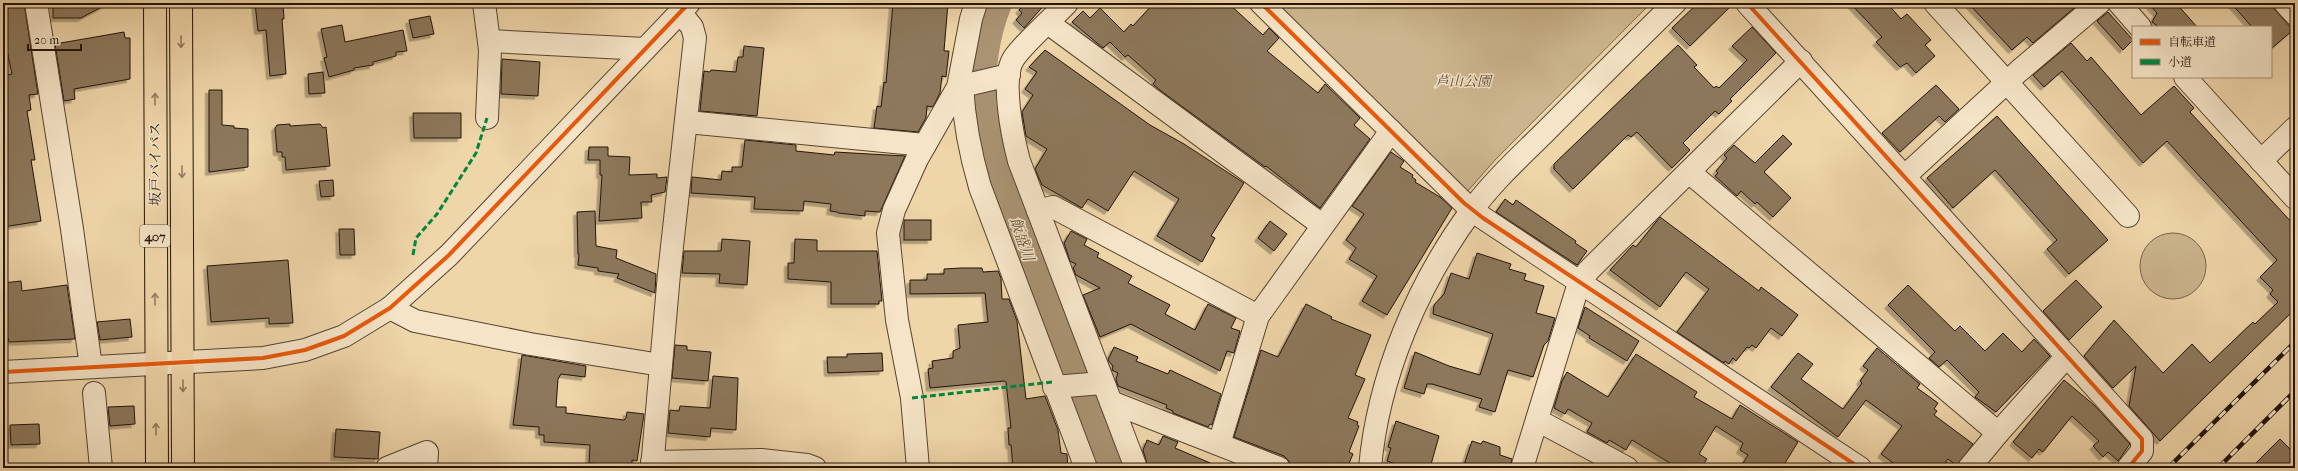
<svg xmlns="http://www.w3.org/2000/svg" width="2298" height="471" viewBox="0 0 2298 471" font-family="'IM FELL French Canon','Noto Serif JP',serif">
  <defs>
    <filter id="shadow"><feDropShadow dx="-3.5" dy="3.5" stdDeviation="0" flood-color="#0004"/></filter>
  </defs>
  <rect width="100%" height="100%" fill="#efd6a9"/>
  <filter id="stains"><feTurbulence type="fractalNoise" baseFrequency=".005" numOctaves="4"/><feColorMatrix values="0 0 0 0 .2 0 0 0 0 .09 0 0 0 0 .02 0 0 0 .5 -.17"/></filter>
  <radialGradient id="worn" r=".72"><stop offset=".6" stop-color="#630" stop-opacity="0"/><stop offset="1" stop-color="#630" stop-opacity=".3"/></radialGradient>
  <!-- green -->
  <g fill="#ccb58e" stroke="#77644c">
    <polygon points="1274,3 1651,3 1495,160 1466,193"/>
    <circle cx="2173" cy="266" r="33"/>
  </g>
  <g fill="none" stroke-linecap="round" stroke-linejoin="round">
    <!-- river -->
    <path stroke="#a99373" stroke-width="32" d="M 996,3 C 983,35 978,73 981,107 C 985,142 1002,178 1013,212 C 1042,298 1075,383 1107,468"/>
  </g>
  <!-- building -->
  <g fill="#8d785c" stroke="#221209" filter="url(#shadow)">
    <polygon points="3,3 24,3 38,94 29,95 31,110 27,111 35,160 31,160 41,221 3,227 3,76 12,74 3,31"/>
    <polygon points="53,3 109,3 81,18 53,18"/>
    <polygon points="255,3 283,3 284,19 282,19 286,74 270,76 266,30 258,31"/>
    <polygon points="893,3 948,3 944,51 949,51 946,77 942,76 940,93 933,107 927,106 926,118 918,132 874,128 877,106 881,107 884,82 886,83"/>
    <polygon points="1025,3 1046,3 1024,28 1016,20 1022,13 1019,10"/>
    <polygon points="1154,3 1228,3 1263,35 1269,28 1279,38 1267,51 1318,93 1325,84 1360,118 1354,125 1370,139 1320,208 1266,166 1265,167 1161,91 1153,84 1156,80 1128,55 1125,57 1110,42 1103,48 1072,22 1083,11 1090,18 1100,8 1124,32 1131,24 1133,26"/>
    <polygon points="1698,3 1734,3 1690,46 1672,28"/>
    <polygon points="1850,3 1887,3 1901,19 1907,14 1931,40 1925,45 1935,56 1916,73 1907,63 1900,67 1876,42 1882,37"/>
    <polygon points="1968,3 2080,3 2033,43 2027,37 2012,50"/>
    <polygon points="2148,3 2176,3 2197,27 2159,27 2152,22 2157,13"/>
    <polygon points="2231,3 2269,3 2293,30 2271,49 2271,27 2252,27"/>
    <polygon points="2108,12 2133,40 2123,50 2097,21"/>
    <polygon points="430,16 434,34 413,38 409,20"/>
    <polygon points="342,25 345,42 403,30 407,51 396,52 396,56 373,62 373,65 354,68 354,70 329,77 324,58 327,57 321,29"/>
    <polygon points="1752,27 1776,53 1730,99 1732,101 1719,114 1715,111 1683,143 1690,150 1672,168 1637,132 1631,137 1628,135 1573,189 1554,169 1554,164 1678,45 1697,65 1694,67 1714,88 1716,86 1719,88 1747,60 1732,46"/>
    <polygon points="124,32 125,38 130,38 130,79 74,89 75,99 64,101 55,44"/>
    <polygon points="2071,43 2087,61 2091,57 2141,115 2174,86 2194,108 2190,112 2295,226 2295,309 2160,441 2129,406 2136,366 2113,388 2084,356 2114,320 2163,373 2192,344 2210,363 2253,322 2255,324 2278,302 2270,294 2273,290 2260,277 2277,260 2167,141 2143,163 2062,71 2044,87 2033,75"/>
    <polygon points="744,46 764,48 757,116 700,111 704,71 710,72 711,70 736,72 738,57 743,57"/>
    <polygon points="1045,50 1150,125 1184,144 1244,183 1211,236 1215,238 1202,262 1157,236 1179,199 1134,171 1108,211 1088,199 1082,208 1042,185 1035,169 1047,149 1026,136 1022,112 1033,95 1025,89 1037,72 1029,67"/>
    <polygon points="502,59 540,62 538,96 501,94"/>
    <polygon points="323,72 325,93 309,94 308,74"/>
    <polygon points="1936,85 1959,109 1945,122 1939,116 1900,152 1882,133"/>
    <polygon points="209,90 222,90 222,125 234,126 234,128 248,129 248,167 209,172"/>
    <polygon points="413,113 461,113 461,138 414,138"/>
    <polygon points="1997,116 2108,240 2069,274 2047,249 2057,240 1995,170 1953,208 1927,178"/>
    <polygon points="290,124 290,126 320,124 323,128 326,127 330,166 286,170 285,157 282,157 282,152 277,152 275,128 277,125"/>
    <polygon points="1783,135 1792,144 1764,172 1791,198 1773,217 1757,202 1755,204 1741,191 1737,196 1715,176 1718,173 1716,171 1727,158 1724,155 1734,145 1755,163"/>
    <polygon points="745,140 796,145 796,151 834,155 835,152 905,156 880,212 865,211 865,216 838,213 837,212 830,211 831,204 804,201 803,211 754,209 755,197 691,193 692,177 721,180 722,171 732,172 732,167 742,167"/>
    <polygon points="589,147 608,147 608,156 630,157 629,175 657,174 657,178 667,177 665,192 651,195 652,202 641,202 642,218 599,221 602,175 600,175 600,160 588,160"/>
    <polygon points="1391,152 1404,161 1400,167 1413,175 1412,177 1416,180 1415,182 1440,197 1452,208 1387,315 1362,301 1377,276 1349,259 1356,248 1346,240 1364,214 1352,206"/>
    <polygon points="333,180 334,196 321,197 319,181"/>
    <polygon points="1505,199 1513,205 1516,200 1576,241 1575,243 1587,251 1577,265 1496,212"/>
    <polygon points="595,211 596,246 617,250 616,258 656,274 655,293 617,278 619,274 598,271 598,268 578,265 579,254 578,254 577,212"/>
    <polygon points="1660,217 1759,291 1761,287 1798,315 1782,336 1771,328 1756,348 1752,345 1749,348 1747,347 1736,361 1733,358 1729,364 1725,361 1724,363 1677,332 1709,289 1686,272 1660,307 1610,270 1633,245 1636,247"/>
    <rect x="904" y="220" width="27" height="20"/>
    <polygon points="1270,221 1287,234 1274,251 1258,238"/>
    <polygon points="339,229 354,229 355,255 340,255"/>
    <polygon points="1071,231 1087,239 1084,245 1099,253 1097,257 1132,276 1128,283 1170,305 1165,314 1195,330 1208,304 1236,318 1231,328 1240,331 1234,353 1227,351 1220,371 1131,324 1100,337 1083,295 1100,288 1076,275 1073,268 1076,264 1070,261 1064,243"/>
    <polygon points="722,239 750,241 747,285 719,283 720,274 682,273 684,251 721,251"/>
    <polygon points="795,239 817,240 817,251 877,251 882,301 879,301 879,304 831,304 831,282 788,279 788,263 794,263"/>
    <polygon points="1477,253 1511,264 1509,269 1526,274 1524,280 1544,286 1536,313 1555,318 1548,341 1544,345 1533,377 1508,370 1495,412 1479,407 1482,399 1432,384 1427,384 1424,394 1404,388 1415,352 1449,366 1480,375 1493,334 1433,314 1434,305 1444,294 1451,273 1469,279"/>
    <polygon points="288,260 293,323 269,324 269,318 211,322 207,266"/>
    <polygon points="961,268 982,268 983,272 998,271 1001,278 1002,299 1009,299 1017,321 1026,399 1045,396 1058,430 1061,453 1067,454 1068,468 1013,468 1011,445 1009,445 1008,428 1011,428 1006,382 1004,381 930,388 928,369 933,368 932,361 953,358 953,351 960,348 958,325 988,322 985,293 910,294 910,280 927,280 927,274 944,274 944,269"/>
    <polygon points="2076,280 2102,307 2069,340 2043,311"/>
    <polygon points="21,281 22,291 67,285 75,339 9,342 8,338 5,339 4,321 6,321 3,283"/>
    <polygon points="1908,285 1955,331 1960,326 1985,351 2003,333 2022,352 2034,339 2050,356 1996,412 1975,397 1979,392 1947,360 1939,367 1929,358 1935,352 1888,305"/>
    <polygon points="1306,304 1332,317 1331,319 1371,335 1355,375 1365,379 1348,418 1358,422 1357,425 1359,426 1349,452 1353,454 1347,468 1291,468 1289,461 1284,456 1234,437 1261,350 1278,357"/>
    <polygon points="1585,307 1639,341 1627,361 1589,338 1590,336 1578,328"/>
    <polygon points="130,319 132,337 100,340 97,322"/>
    <polygon points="675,345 687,346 687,350 711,352 708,381 672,378"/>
    <polygon points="1114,347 1138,357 1136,361 1168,374 1170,370 1221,394 1212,425 1210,424 1208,427 1173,413 1173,411 1166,408 1167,405 1118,386 1116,379 1118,373 1112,370 1113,366 1108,360"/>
    <polygon points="1877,348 1920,384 1917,388 1938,403 1934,409 1937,411 1934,415 1973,444 1957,466 1948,459 1941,468 1900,468 1881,454 1902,426 1866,400 1838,437 1771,387 1798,353 1813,364 1801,379 1843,409 1862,383 1860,381 1868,370 1863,366"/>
    <polygon points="882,353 883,371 828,373 827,357 847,357 847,354"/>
    <polygon points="1636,354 1697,392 1694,397 1732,419 1740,405 1798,442 1782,468 1740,468 1748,455 1740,450 1743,443 1716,426 1699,454 1707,459 1701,468 1678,468 1632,440 1626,450 1609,440 1607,443 1587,432 1592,423 1568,409 1565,414 1554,408 1562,381 1567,372 1608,397"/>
    <polygon points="522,355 586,366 585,377 561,374 558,379 556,407 566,407 566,413 624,420 626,418 627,412 644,414 637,461 632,460 632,466 589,463 590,445 544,442 544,435 539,435 539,427 513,425"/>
    <polygon points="713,376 738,378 736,430 711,428 710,437 668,433 670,410 679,411 680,406 710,408"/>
    <polygon points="2064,380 2094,405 2130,444 2118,461 2108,452 2103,457 2093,446 2099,441 2072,416 2043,452 2039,449 2032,458 2013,442"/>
    <polygon points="134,406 135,424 110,426 108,407"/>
    <polygon points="1396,421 1439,436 1430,468 1391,468 1393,463 1387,461 1391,448 1388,447"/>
    <polygon points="39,424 40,444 11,445 10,425"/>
    <polygon points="336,429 380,432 378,459 334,457"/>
    <polygon points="1163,436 1178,442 1175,448 1222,468 1148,467 1143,450 1147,440 1159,445"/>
    <polygon points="2280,439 2295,454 2295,468 2251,468"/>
    <polygon points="1472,441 1481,444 1483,441 1500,447 1500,455 1512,459 1510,468 1463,468"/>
  </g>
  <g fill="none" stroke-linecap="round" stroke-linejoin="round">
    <!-- minor casing -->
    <g stroke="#554331" stroke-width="24">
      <g id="minor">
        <polyline points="36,3 72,229 91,367"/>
        <polyline points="484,3 490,50 487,118"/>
        <path d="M 1067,3 C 1052,19 1025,42 1014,58 C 1000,78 1013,138 1019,161 L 1136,468"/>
        <polyline points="1261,3 1464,203 1483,218 1860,468"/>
        <polyline points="1747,3 2142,439 2142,451 2128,468"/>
        <polyline points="1935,3 2128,216"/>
        <polyline points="2119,3 2140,27"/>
        <polyline points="2285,3 2295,14"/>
        <polyline points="1048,23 1322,225"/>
        <polyline points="490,41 645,49"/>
        <polyline points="2185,77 2295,198"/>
        <path d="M 962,86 C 964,121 970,153 980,187 L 1086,468"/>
        <polyline points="958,87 1009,75"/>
        <polyline points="687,122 925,145"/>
        <polyline points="2261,161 2295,128"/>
        <polyline points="1689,172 1998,433 1969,468"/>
        <polyline points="1905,176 2019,71 2099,3"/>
        <polyline points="1038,211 1053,207 1258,316"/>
        <polyline points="390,308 415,321 530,344 661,365"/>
        <polyline points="3,372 263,358 305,350 344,336 390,308 449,255 689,3"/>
        <polyline points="1054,387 1102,383"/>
        <polyline points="94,393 101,468"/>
        <polyline points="1111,402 1279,468"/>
        <polyline points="1537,420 1627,468"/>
        <polyline points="1998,433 2067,356"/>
        <polyline points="1219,444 1258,316 1391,131"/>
        <polyline points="652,462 761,460 807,465 815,468"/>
        <polyline points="387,468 427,452 426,468"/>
        <polyline points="652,468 669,274 695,38 692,27 680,12"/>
        <polyline points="918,468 912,398 897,320 888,233 894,210 917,159 958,87 971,19 976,3"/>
        <path d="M 1370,468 C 1378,377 1418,283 1472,210 C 1493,181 1521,156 1546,131 C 1589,88 1632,45 1675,3"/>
        <polyline points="1522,468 1579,283 1589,270 1801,61"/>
      </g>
    </g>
    <!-- highway casing -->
    <g stroke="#221209" stroke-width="24">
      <g id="highway">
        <polyline points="155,3 157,468"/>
        <polyline points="181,3 183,468"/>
      </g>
    </g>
    <!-- minor -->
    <use href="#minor" stroke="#f5e4c7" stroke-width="22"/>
    <!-- highway -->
    <use href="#highway" stroke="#efd6a9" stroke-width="22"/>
    <!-- rail casing -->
    <g stroke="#221209" stroke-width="4.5">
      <g id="rail">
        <polyline points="2168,468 2295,342"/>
        <polyline points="2218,468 2295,391"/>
      </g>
    </g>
    <!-- rail -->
    <use href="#rail" stroke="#f5e4c7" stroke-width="3" stroke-dasharray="9" stroke-linecap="butt"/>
    <!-- quiet -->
    <g stroke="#00873e" stroke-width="3" stroke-dasharray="6 3" stroke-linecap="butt">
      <polyline points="413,255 416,238 437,214 476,153 487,118"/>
      <polyline points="912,398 1052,382"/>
    </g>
    <!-- cycleway casing -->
    <g stroke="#f5e4c7" stroke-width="6">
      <g id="cycleway">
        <polyline points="1261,3 1464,203 1483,218 1860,468"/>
        <polyline points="1747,3 2142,439 2142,451 2128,468"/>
        <polyline points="3,372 263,358 305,350 344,336 390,308 449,255 689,3"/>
      </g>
    </g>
    <!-- cycleway -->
    <use href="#cycleway" stroke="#e8590c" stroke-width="4"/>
  </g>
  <!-- one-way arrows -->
  <defs><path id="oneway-shaft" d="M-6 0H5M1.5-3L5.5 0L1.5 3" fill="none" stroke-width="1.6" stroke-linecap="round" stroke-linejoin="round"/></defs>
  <g stroke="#937e61">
    <use href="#oneway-shaft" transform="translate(181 42) rotate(90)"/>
    <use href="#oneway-shaft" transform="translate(155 99) rotate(-90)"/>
    <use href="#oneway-shaft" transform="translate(182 172) rotate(90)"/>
    <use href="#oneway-shaft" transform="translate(155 299) rotate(-90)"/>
    <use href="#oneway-shaft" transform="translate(183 386) rotate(90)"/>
    <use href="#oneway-shaft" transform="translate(156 429) rotate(-91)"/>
  </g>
  <g text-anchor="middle" stroke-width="3" stroke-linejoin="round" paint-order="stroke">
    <!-- shield labels -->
    <rect fill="#f5e4c7" stroke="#615142" stroke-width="1" x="140" y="225" width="30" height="22" rx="3"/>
    <g font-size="13" font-weight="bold" fill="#221209">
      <text x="155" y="241">407</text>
    </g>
    <!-- park labels -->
    <g font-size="14" font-style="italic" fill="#5e4b38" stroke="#f5e4c7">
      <text x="1463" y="86">芦山公園</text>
    </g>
    <!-- street labels -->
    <g font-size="14" fill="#221209" stroke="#f5e4c7">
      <text transform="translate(155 164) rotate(-90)" y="5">坂戸バイパス</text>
    </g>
    <!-- water labels -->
    <g font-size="15" font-style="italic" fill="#5f4c39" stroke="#f5e4c7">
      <text transform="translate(1022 239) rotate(71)" y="5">飯盛川</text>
    </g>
  </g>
  <!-- margin -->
  <rect width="2298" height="471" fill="none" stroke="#efd6a9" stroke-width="16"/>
  <rect x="4" y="4" width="2290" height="463" fill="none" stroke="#221209" stroke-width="2"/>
  <rect x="8" y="8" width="2282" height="455" fill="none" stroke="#221209"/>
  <!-- legend -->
  <rect x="2132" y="26" width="140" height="52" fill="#f5e4c7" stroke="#a1907b"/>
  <rect x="2140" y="39" width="20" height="6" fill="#e8590c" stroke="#a1907b"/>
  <text x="2168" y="46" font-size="12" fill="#221209">自転車道</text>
  <rect x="2140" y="59" width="20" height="6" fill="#00873e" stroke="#a1907b"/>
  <text x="2168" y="66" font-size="12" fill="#221209">小道</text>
  <!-- scale -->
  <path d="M28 44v6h53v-6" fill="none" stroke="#221209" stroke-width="2"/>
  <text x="34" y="44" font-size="12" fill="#221209" stroke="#f5e4c7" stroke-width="3" paint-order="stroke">20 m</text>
  <rect width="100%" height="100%" filter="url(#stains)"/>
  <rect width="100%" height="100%" fill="url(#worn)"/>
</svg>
